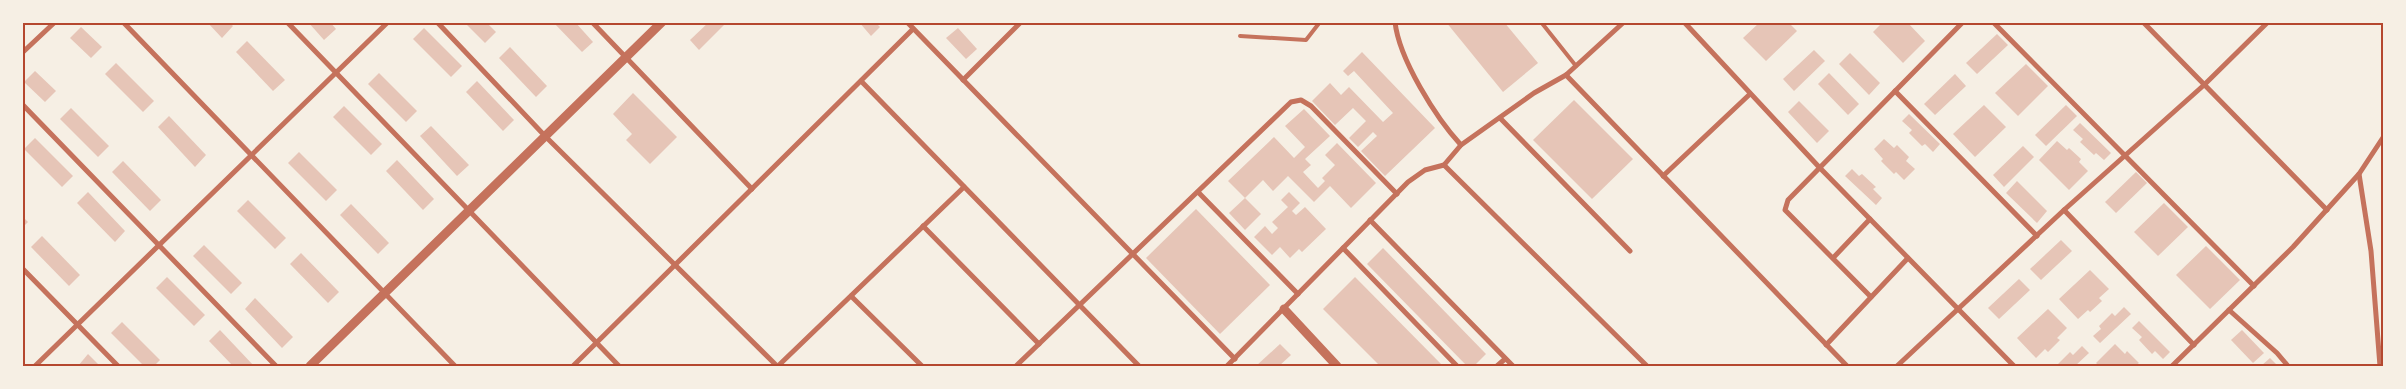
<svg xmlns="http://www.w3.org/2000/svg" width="2406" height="389" viewBox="0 0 2406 389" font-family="'Libre Baskerville',serif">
  <rect width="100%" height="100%" fill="#f6efe4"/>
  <!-- building -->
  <g fill="#e6c5b7">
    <polygon points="207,22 229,22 233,26 222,38"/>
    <polygon points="308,22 330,22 336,29 324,40"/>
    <polygon points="464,22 486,22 496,32 485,43"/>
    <polygon points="553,22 575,22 593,42 582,52"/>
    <polygon points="709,22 727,22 699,50 690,40"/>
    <polygon points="859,22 875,22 880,27 871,36"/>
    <polygon points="1446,22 1504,22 1538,63 1503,92"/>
    <polygon points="1760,22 1788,22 1797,31 1766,61 1743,38"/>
    <polygon points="1883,22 1907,22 1925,41 1903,63 1873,32"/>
    <polygon points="81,27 102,47 91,58 70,38"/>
    <polygon points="424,28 462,66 451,77 413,39"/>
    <polygon points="958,28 977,49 966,59 946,38"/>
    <polygon points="1997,34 2008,45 1977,74 1966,63"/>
    <polygon points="247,41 285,80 273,91 236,52"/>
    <polygon points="510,47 547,86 536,97 499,58"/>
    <polygon points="1814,50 1825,61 1794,91 1783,79"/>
    <polygon points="1362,52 1435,128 1385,176 1361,151 1377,136 1373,132 1358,147 1349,138 1366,121 1353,108 1335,125 1312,101 1330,83 1341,95 1349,87 1383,122 1393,113 1354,71 1348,76 1343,71"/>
    <polygon points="1850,53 1880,83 1869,95 1839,64"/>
    <polygon points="116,63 154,101 143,112 105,74"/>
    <polygon points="2026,64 2048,86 2018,116 1995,93"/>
    <polygon points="35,71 56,91 45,102 24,82"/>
    <polygon points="379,73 417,111 406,122 368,84"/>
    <polygon points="1829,73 1859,104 1848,115 1818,84"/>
    <polygon points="1955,74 1966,86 1935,115 1924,104"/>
    <polygon points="477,81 514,120 503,131 466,92"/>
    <polygon points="633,93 677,137 650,164 626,140 632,134 613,114"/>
    <polygon points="1574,100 1633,159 1592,199 1533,140"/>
    <polygon points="1799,101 1829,131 1817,143 1788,112"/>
    <polygon points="1984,105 2006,127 1975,157 1953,134"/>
    <polygon points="2066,105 2077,116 2046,146 2035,135"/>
    <polygon points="344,106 382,144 371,155 333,117"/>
    <polygon points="71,108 109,146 98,157 60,119"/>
    <polygon points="1304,109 1330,136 1305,159 1311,165 1303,172 1318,188 1325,181 1322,178 1335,165 1325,155 1337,143 1376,183 1351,208 1330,186 1314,202 1288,176 1273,191 1263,180 1245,198 1228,181 1274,137 1294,158 1305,147 1285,126"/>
    <polygon points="1909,114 1940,144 1933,152 1925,144 1922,146 1909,133 1912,130 1902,121"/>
    <polygon points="169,116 206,155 195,167 158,127"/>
    <polygon points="2080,123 2111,153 2104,160 2096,153 2094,155 2080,142 2083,139 2073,130"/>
    <polygon points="431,126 469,165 457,176 420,136"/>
    <polygon points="35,138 73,176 62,187 24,149"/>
    <polygon points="1884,139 1894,148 1897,145 1909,157 1906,161 1915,169 1904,180 1896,172 1894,174 1881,161 1883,159 1874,149"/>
    <polygon points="2057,141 2067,150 2069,148 2081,159 2079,162 2088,171 2069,190 2039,160"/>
    <polygon points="2023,146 2034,157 2004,187 1993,175"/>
    <polygon points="299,152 337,190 326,201 288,163"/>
    <polygon points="397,160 434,199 423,210 386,171"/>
    <polygon points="123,161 161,200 150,211 112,172"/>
    <polygon points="1852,169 1859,176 1862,174 1876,187 1873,189 1882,198 1876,205 1845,176"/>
    <polygon points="2136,172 2147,183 2116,213 2105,202"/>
    <polygon points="2017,181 2047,211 2037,223 2006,193"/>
    <polygon points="88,192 125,231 115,242 77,203"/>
    <polygon points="1289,192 1300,203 1292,211 1296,215 1305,207 1326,229 1302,252 1299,249 1290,258 1280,247 1272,255 1254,237 1265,226 1272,234 1278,228 1272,222 1288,207 1281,200"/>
    <polygon points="1245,198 1261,214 1245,230 1229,213"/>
    <polygon points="248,200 286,238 275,249 237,211"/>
    <polygon points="2164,203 2188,227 2158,256 2134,232"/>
    <polygon points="351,204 389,243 378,254 340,215"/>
    <polygon points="1196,209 1270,285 1220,334 1146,258"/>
    <polygon points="22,216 28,222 22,228"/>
    <polygon points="42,236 80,275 69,286 31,247"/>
    <polygon points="2061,240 2072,251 2041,280 2030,269"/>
    <polygon points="204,245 242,283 231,294 193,256"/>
    <polygon points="2206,246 2240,280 2210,309 2176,275"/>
    <polygon points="1383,248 1486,354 1474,366 1467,366 1367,264"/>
    <polygon points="301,253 339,292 328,303 290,264"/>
    <polygon points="2090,270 2109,289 2099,298 2102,301 2090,312 2088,310 2078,319 2059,299"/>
    <polygon points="167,277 205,315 194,326 156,288"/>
    <polygon points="1355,277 1443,366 1380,366 1323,309"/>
    <polygon points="2019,279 2030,290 1999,319 1988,308"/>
    <polygon points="255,298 293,337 282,348 245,309"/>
    <polygon points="2124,307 2131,314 2100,343 2093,336 2101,329 2099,326 2112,313 2115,316"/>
    <polygon points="2048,309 2067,328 2057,338 2060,340 2048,352 2045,349 2036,358 2017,338"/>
    <polygon points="2139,321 2170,352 2163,359 2155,351 2152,354 2139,340 2142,337 2132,328"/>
    <polygon points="122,322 160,360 154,366 144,366 111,333"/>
    <polygon points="220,330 254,366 233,366 209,341"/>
    <polygon points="2242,330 2264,353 2253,363 2231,340"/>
    <polygon points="1280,344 1291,355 1279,366 1256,366"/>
    <polygon points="2115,344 2125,354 2127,351 2139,363 2136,365 2138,366 2099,366 2096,363"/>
    <polygon points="2082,346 2089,353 2075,366 2056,366 2070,352 2073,355"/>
    <polygon points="88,354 100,366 78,366"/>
    <polygon points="2270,358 2278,366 2261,366"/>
  </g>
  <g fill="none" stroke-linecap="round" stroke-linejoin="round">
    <!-- service -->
    <g stroke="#c5725c" stroke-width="4">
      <polyline points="1541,22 1576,66"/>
      <polyline points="1240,36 1306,40 1320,22"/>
    </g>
    <!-- minor -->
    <g stroke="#c5725c" stroke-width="5">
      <polyline points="123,22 455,366"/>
      <polyline points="287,22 619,366"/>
      <polyline points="437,22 545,136 777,366"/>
      <polyline points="592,22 752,189"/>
      <polyline points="907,22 1235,359"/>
      <path d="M 1395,22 C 1399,59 1436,118 1461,145"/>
      <polyline points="1684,22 1819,167 2014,366"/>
      <polyline points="1993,22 2254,286"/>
      <polyline points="2143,22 2327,210"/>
      <polyline points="22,53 55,22"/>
      <polyline points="1566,75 1847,366"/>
      <polyline points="963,80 1021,22"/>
      <polyline points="861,81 1139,366"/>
      <polyline points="1895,91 2037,236"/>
      <polyline points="22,104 276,366"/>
      <polyline points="1500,118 1630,251"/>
      <polyline points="1444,165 1461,145 1534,93 1566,75 1624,22"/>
      <polyline points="2359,174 2371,251 2380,366"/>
      <polyline points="1663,176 1750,94"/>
      <polyline points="1198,192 1298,294"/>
      <polyline points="2064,210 2194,345"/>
      <polyline points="1370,220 1513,366"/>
      <polyline points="923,226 1039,344"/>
      <polyline points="1343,248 1457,366"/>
      <polyline points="1833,258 1870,219"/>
      <polyline points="22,268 118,366"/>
      <polyline points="851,296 922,366"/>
      <polyline points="1871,297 1785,210 1788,200 1963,22"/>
      <polyline points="2229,310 2277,353 2288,366"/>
      <polyline points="1826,345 1908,258"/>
      <polyline points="35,366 388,22"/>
      <polyline points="573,366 913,29"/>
      <polyline points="778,366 964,187"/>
      <polyline points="1016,366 1291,102 1301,100 1311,106 1397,194"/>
      <polyline points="1227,366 1408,182 1425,170 1444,165 1647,366"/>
      <polyline points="1497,366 1505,359"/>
      <polyline points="1897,366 2064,210 2204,85 2268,22"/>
      <polyline points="2172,366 2293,247 2359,174 2384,136"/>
    </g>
    <!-- tertiary -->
    <g stroke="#c5725c" stroke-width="9">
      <polyline points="1284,309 1337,366"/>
      <polyline points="310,366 662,22"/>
    </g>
  </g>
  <!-- border -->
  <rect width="2406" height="389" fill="none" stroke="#f6efe4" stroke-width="48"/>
  <rect x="24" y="24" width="2358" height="341" fill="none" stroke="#b5482f" stroke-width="2"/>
</svg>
